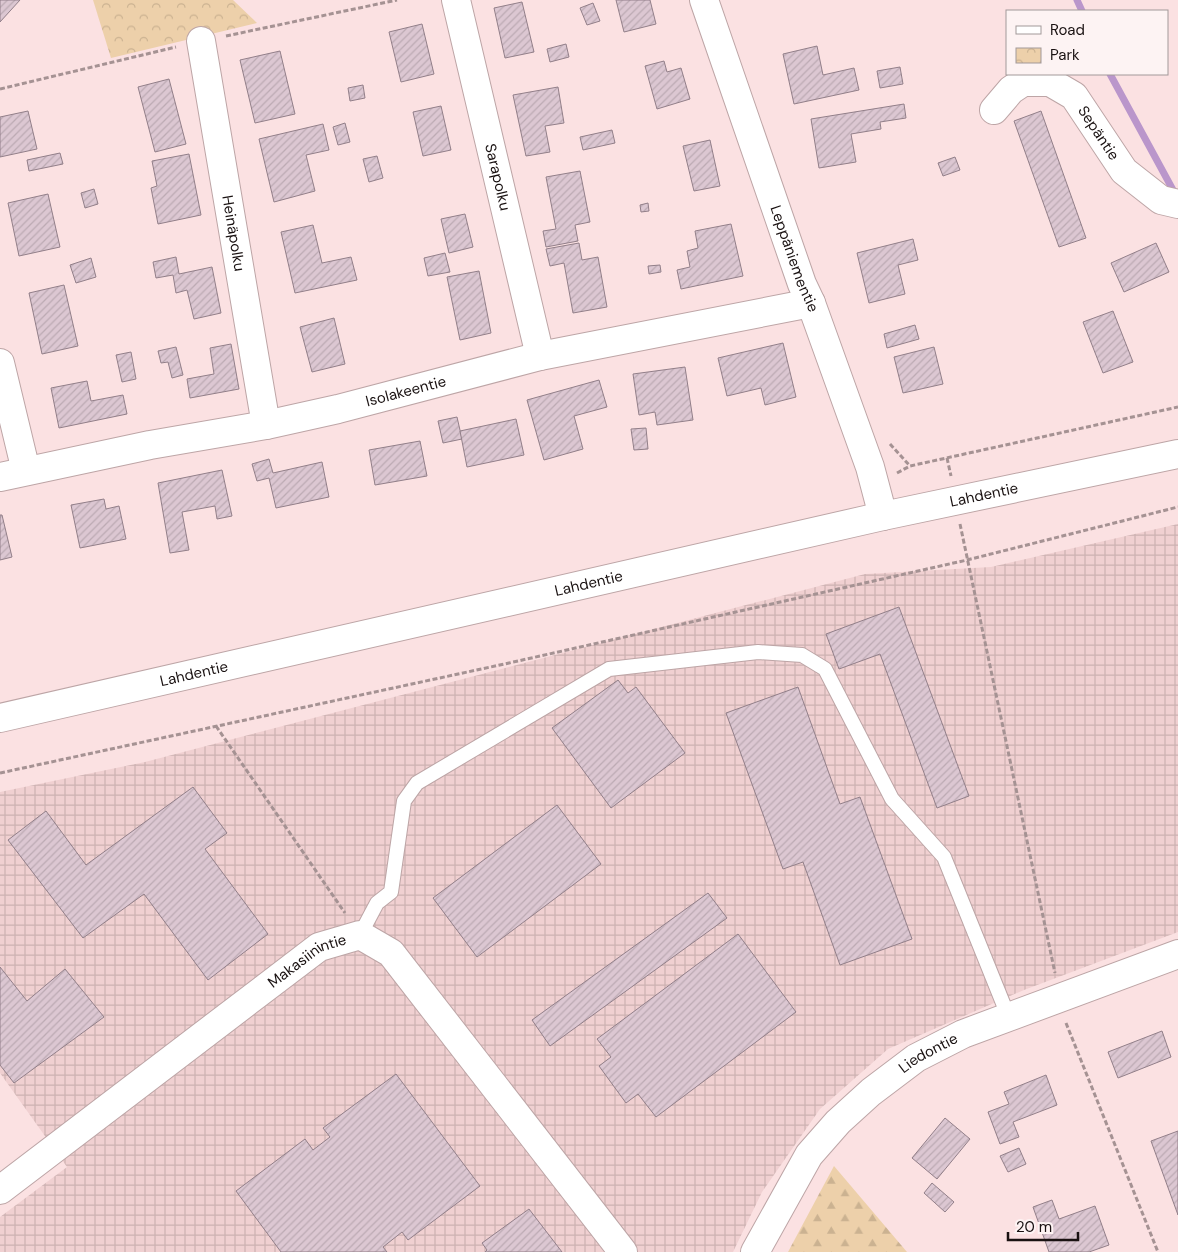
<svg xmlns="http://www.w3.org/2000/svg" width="1178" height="1252" viewBox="0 0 1178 1252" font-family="'DM Sans',sans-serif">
  <defs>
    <pattern id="industrial-grid" width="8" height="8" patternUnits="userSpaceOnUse" patternTransform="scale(1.25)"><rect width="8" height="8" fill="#f0d0d1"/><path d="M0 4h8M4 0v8" fill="none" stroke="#cdb2b2"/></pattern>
    <pattern id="forest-firs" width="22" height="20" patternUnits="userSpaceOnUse" patternTransform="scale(1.25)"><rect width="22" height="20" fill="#edd0aa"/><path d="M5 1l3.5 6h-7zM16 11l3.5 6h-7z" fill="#cbb291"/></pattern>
    <pattern id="park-crowns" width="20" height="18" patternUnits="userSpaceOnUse" patternTransform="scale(1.25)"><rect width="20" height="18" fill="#edd0aa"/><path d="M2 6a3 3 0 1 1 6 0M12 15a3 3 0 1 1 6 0" fill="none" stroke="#cbb291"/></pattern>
    <pattern id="building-hatch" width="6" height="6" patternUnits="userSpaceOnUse" patternTransform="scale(1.25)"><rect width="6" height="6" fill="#dcc7d2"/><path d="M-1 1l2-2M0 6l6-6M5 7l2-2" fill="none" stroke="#bcaab3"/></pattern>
  </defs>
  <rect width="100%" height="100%" fill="#fbe1e2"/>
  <!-- industrial -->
  <polygon fill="url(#industrial-grid)" points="1178,524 1178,932 1024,990 888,1049 820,1109 762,1192 733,1252 0,1252 0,1217 67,1167 0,1073 0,792 145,762 865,574 991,567"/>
  <!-- forest -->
  <polygon fill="url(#forest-firs)" points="834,1166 907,1252 788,1252"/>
  <!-- park -->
  <polygon fill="url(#park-crowns)" points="93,0 233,0 257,23 111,58"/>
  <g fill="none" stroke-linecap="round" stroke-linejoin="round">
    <!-- stream -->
    <g stroke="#ba96cb" stroke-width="7">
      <polyline points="1077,0 1082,11"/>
      <polyline points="1110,74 1173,190"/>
    </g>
  </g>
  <!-- building -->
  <g fill="url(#building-hatch)" stroke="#927f89">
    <polygon points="0,0 20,0 0,22"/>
    <polygon points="616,0 650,0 656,24 624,32"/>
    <polygon points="522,2 534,52 505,58 494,8"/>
    <polygon points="593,3 600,21 587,25 580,8"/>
    <polygon points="422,24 434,74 401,82 389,32"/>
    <polygon points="566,44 569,57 550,62 547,49"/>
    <polygon points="817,46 823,75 854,68 859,90 794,104 783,54"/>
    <polygon points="280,51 295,114 255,123 240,60"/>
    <polygon points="664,61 667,72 681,68 690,99 657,109 645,66"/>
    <polygon points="900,67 903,84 880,88 877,71"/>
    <polygon points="169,79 186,144 155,152 138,87"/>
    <polygon points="363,85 365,98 350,101 348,88"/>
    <polygon points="558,87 564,123 545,126 550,152 526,156 513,95"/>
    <polygon points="904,104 906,118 880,122 881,129 851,134 856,162 819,168 811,119"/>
    <polygon points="441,106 451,150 423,156 413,112"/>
    <polygon points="28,111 37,149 0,157 0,117"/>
    <polygon points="1041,111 1086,238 1059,247 1014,121"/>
    <polygon points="345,123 350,142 338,145 333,127"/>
    <polygon points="323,124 329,150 306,155 315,191 274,202 259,139"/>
    <polygon points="612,130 615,143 583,150 580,137"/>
    <polygon points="710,140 720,186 694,191 683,146"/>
    <polygon points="60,153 63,164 29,171 27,160"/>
    <polygon points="189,154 201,215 158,224 151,188 157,186 152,161"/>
    <polygon points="377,156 383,178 369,182 363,159"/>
    <polygon points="955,157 960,170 943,176 938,163"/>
    <polygon points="580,171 590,222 575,225 578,241 546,247 543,231 556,229 546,177"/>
    <polygon points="94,189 98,204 85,208 81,193"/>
    <polygon points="48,194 60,247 19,256 8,203"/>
    <polygon points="648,203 649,211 641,212 640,205"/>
    <polygon points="465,214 473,247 449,253 441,219"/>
    <polygon points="731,224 743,276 681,289 677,270 690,267 687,251 698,248 695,231"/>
    <polygon points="313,225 322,263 351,257 357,280 295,293 281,232"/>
    <polygon points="913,239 918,260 898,265 905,294 869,303 857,253"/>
    <polygon points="579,243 582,260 598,257 607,307 573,313 564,263 550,266 546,249"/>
    <polygon points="1156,243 1169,272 1124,292 1111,263"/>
    <polygon points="445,253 450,272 428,276 424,258"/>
    <polygon points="176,257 179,274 212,267 221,313 194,319 187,290 176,293 173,275 156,278 153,262"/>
    <polygon points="91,258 96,277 76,283 70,265"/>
    <polygon points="660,265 661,272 649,274 648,266"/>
    <polygon points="479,271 491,333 460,340 447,277"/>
    <polygon points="64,285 78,346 42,354 29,293"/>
    <polygon points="1113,311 1133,362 1103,373 1083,322"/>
    <polygon points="334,318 345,364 312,372 300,327"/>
    <polygon points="915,325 919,339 887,348 884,334"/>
    <polygon points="783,343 796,397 765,405 761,388 727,396 718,358"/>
    <polygon points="231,344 239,389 190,398 187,379 214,374 210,348"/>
    <polygon points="176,347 183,375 172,378 168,362 161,363 158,351"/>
    <polygon points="934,347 943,384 903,393 894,357"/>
    <polygon points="131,352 136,379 122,382 116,355"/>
    <polygon points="685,367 693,420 657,425 655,412 639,415 633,374"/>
    <polygon points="599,380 607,407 574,416 583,449 544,460 527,400"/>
    <polygon points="87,381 91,401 123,395 127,414 59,428 51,388"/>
    <polygon points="457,417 462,439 443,443 438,421"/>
    <polygon points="516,419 524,455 467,467 460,431"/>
    <polygon points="646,428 648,449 634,450 631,429"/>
    <polygon points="420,441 427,476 375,485 369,450"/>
    <polygon points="269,459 273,473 322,462 329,497 276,508 269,478 257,481 252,464"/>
    <polygon points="222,470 232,516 217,519 215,506 182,512 189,550 170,553 158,483"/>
    <polygon points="104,499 106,509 119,506 126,539 80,548 71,505"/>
    <polygon points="0,515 2,515 12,557 0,560"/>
    <polygon points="899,607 969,796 937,808 880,654 839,669 826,634"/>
    <polygon points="618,680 628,693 636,687 685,753 611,808 552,728"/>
    <polygon points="798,687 840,804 860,797 912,939 840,965 803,862 783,869 726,713"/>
    <polygon points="193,787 227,833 205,849 268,934 208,980 144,894 83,938 8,840 46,811 86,865"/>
    <polygon points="557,805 601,864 477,957 433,898"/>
    <polygon points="708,893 727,918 550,1046 532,1020"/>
    <polygon points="738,934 796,1012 656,1117 638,1094 626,1103 599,1066 611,1057 597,1039"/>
    <polygon points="0,967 27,1001 65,969 104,1017 14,1083 0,1065"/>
    <polygon points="1162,1031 1171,1057 1118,1078 1108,1052"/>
    <polygon points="396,1074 480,1186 408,1240 402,1232 383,1247 387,1252 281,1252 236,1191 305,1139 313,1150 330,1137 323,1128"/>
    <polygon points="1046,1075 1057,1105 1013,1122 1019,1137 1000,1144 988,1112 1009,1104 1004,1092"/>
    <polygon points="945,1118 970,1139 937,1179 912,1158"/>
    <polygon points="1178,1131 1178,1215 1151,1141"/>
    <polygon points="1019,1148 1026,1164 1008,1172 1000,1156"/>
    <polygon points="932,1183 954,1202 945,1212 924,1193"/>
    <polygon points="1052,1200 1059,1219 1095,1206 1109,1245 1089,1252 1049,1252 1033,1207"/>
    <polygon points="529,1209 562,1252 485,1252 487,1250 482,1243"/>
  </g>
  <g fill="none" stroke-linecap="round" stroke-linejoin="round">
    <!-- service casing -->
    <g stroke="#bda5a6" stroke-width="16">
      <polyline id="service" points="360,935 377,903 391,892 404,801 417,783 609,669 758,652 802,655 825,669 892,799 944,857 1009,1018"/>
    </g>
    <!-- minor casing -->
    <g stroke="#bda5a6" stroke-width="30">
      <g id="minor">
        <path id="s1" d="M 456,0 L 540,356"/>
        <path id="s2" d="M 704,0 L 802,284 L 811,303 L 870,467 L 883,516"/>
        <path id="s3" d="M 201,41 L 266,425"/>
        <path id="s4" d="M 994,110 L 1011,90 L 1023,82 L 1050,82 L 1074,96 L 1124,171 L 1161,200 L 1178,204"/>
        <polyline points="0,363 26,471"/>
        <path id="s5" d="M 0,477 L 150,445 L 266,425 L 338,409 L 540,356 L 811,303"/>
        <path id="s6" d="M 0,1190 L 319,947 L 360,935 L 391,953 L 623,1252"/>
        <path id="s7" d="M 755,1252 L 809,1155 L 838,1122 L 871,1092 L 916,1058 L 963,1034 L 1178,954"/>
      </g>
    </g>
    <!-- secondary casing -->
    <g stroke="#bda5a6" stroke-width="30">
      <g id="secondary">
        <path id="s8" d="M 0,718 L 883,516 L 1178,454"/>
      </g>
    </g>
    <!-- path -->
    <g stroke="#a59293" stroke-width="3" stroke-dasharray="5 2.5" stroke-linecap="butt">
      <polyline points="226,36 397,0"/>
      <polyline points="0,89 176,47"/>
      <polyline points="890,444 910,466"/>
      <polyline points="947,458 951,476"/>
      <polyline points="897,473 910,466 1178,407"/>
      <polyline points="960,524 1055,973"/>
      <polyline points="216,726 345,913"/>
      <polyline points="0,773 509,663 967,560 1178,507"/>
      <polyline points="1066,1023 1158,1252"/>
    </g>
    <!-- service -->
    <use href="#service" stroke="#fff" stroke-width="14"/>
    <!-- minor -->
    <use href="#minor" stroke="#fff" stroke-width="28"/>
    <!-- secondary -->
    <use href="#secondary" stroke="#fff" stroke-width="28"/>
  </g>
  <g text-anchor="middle" stroke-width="4" stroke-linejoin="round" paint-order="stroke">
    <!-- street labels -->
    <g font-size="15" fill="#191111" stroke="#fdf3f3">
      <text dy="5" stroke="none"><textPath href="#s4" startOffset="140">Sepäntie</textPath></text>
      <text dy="5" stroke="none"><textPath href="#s1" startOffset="182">Sarapolku</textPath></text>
      <text dy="5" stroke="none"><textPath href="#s3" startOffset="195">Heinäpolku</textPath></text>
      <text dy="5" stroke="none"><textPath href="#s2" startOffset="274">Leppäniementie</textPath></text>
      <text dy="5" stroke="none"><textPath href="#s5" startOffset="415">Isolakeentie</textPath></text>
      <text dy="5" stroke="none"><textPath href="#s8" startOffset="1009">Lahdentie</textPath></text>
      <text dy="5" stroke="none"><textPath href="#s8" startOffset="604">Lahdentie</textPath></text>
      <text dy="5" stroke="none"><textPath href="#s8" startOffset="199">Lahdentie</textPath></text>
      <text dy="5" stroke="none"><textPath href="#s6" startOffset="384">Makasiinintie</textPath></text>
      <text dy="5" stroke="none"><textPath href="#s7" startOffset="269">Liedontie</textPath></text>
    </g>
  </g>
  <!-- legend -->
  <rect x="1006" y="10" width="162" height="65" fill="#fdf3f3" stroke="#a29999"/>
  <rect x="1016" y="26" width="25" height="8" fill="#ffffff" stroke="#a29999"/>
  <text x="1050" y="35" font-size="15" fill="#191111">Road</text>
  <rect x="1016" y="48" width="25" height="15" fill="url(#park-crowns)" stroke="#a29999"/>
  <text x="1050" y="60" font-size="15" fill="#191111">Park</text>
  <!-- scale -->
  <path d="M1008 1232v8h70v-8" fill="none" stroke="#191111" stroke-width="2.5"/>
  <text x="1016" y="1232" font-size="15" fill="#191111" stroke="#fdf3f3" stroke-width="4" paint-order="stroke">20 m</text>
</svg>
